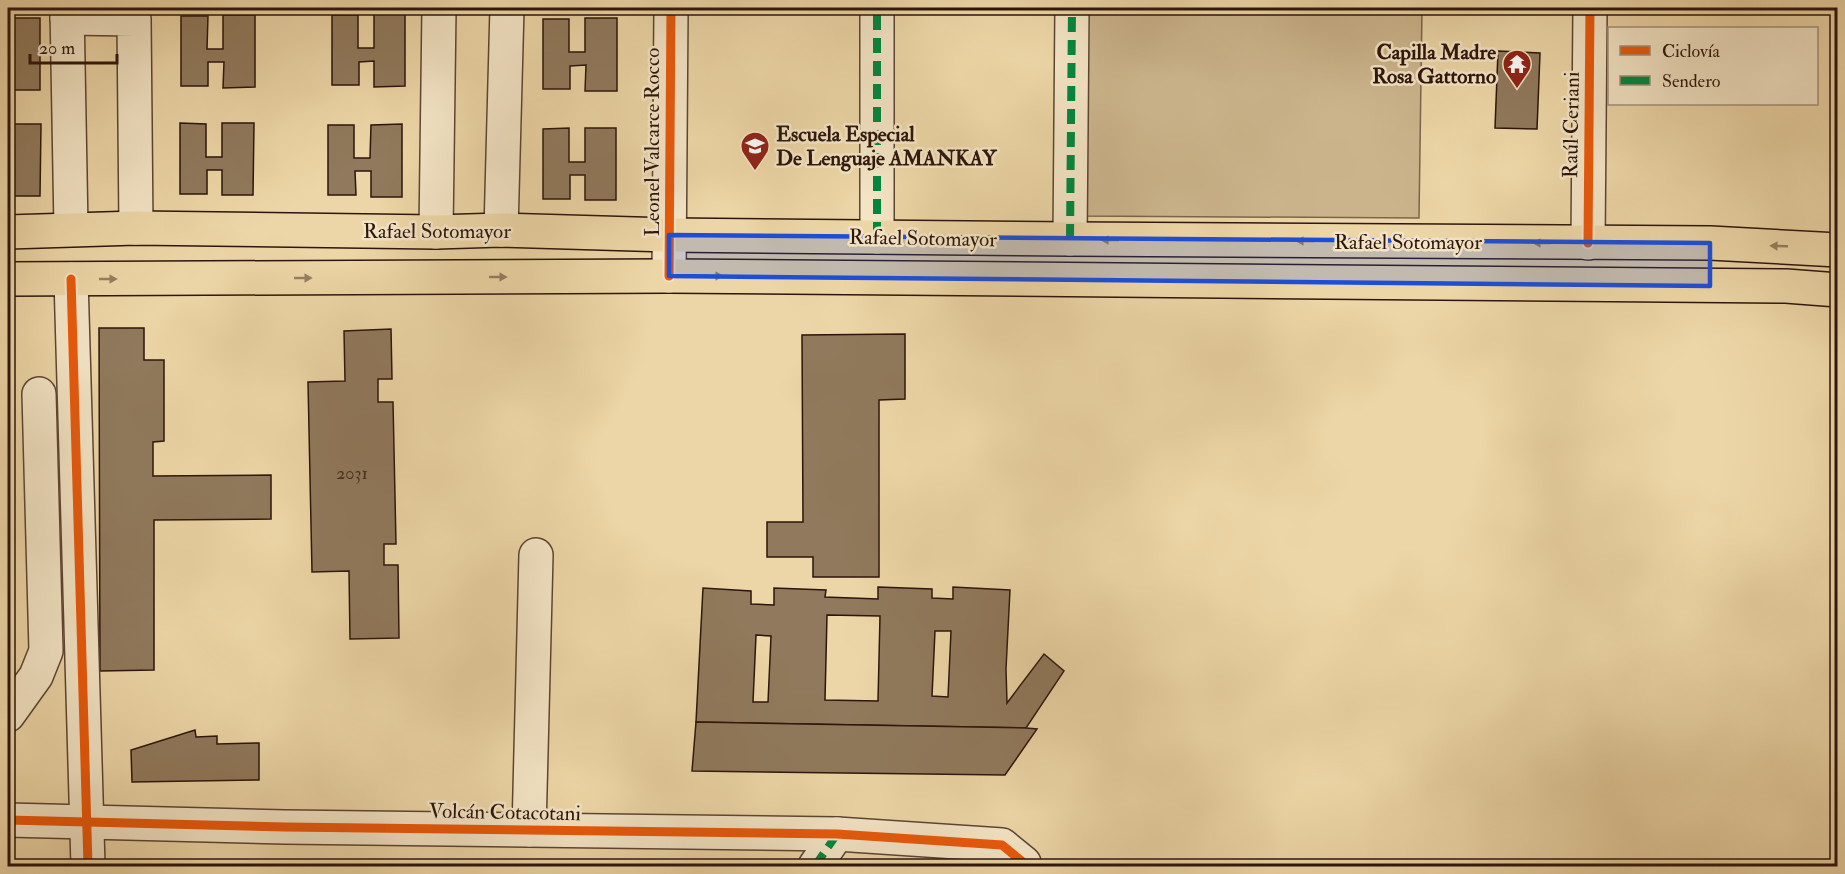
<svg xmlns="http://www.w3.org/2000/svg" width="1845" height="874" viewBox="0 0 1845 874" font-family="'IM FELL Double Pica',serif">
  <rect width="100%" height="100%" fill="#ecd5a6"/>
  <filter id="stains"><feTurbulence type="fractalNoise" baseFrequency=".00333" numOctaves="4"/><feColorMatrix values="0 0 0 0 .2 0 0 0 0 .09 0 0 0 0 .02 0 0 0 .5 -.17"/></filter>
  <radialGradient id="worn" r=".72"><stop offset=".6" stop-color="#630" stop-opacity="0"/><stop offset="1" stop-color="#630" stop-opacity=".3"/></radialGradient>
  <!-- green -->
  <polygon fill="#cbb48c" stroke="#7c644c" stroke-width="1.5" points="1084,8 1422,8 1419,218 1081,216"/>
  <!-- building -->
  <g fill="#90795c" stroke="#2c150b" stroke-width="1.5" fill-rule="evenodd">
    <polygon points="374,14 405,14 405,86 374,87 374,61 359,62 359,85 332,85 332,15 358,15 358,48 374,48"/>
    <polygon points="223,15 255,15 255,87 223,88 224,62 208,62 208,86 181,86 181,16 208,16 207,49 223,49"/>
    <polygon points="8,18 40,18 40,90 9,90"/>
    <polygon points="585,18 617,18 617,91 585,91 586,65 570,66 570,89 543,89 543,19 569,19 569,52 585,52"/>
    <polygon points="1498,51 1540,53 1537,129 1495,128"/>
    <polygon points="180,123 206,124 206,157 222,157 222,123 254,123 253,195 222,195 222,170 207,170 207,194 180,194"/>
    <polygon points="9,124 41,124 40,196 9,196 10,171 8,171"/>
    <polygon points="402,124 402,197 371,197 371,171 355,171 356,195 328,195 328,125 354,125 354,158 370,158 371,125"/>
    <polygon points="569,128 569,162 585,162 585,128 616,128 616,200 585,200 585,175 570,175 570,199 543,199 543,129"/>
    <polygon points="99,328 144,328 144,360 164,360 164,441 153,442 153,476 271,475 271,519 154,520 154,670 100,671"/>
    <polygon points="391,329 392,379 378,379 378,402 393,402 396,544 384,544 384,565 398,565 399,638 350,639 349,571 312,572 308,382 345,381 344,331"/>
    <polygon points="905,334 905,399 879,400 879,577 813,577 813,557 767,557 767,522 803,522 802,335"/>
    <path d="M 878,587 L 932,589 L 932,598 L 953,599 L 953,587 L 1010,590 L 1006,669 L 1007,703 L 1044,654 L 1064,671 L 1026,728 L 696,722 L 703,588 L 751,591 L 751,604 L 774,605 L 774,588 L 826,590 L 825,597 L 878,599 ZM 827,615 L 880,616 L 878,701 L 825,700 ZM 935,631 L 951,631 L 948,697 L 932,696 ZM 756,635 L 771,636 L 768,702 L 753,702 Z"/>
    <polygon points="696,722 1026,728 1037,729 1005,775 692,771"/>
    <polygon points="195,730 196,737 217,736 217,744 259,743 259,780 132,782 131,750"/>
  </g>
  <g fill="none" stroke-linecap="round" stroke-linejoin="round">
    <!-- minor casing -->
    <g stroke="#5c4532" stroke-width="36">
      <g id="minor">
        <polyline points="67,8 71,229"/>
        <polyline points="67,18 134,19 136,228"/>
        <polyline points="501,230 507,8"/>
        <polyline points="436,232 439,8"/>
        <polyline points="877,237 877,8"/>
        <polyline points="1070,239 1072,8"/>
        <polyline points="1588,243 1590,8"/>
        <polyline points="669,276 671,8"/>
        <polyline points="71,279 88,866"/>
        <polyline points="8,715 36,676 46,651 39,394"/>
        <polyline points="8,820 285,827 837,834 1002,845 1024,863 1022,866"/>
        <polyline points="529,830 536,555"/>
        <polyline points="815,866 837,834"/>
      </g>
    </g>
    <!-- major casing -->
    <g stroke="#2c150b" stroke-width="36">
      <g id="major">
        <polyline points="8,232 136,228 436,232 501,230 669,235 1070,239 1710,243 1838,250"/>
        <polyline points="8,279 669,276 1786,286 1838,290"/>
      </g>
    </g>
    <!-- minor -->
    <use href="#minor" stroke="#f3e4c5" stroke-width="33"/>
    <!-- major -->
    <use href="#major" stroke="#ecd5a6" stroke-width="33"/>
    <!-- quiet -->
    <g stroke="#00873e" stroke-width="8" stroke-dasharray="15 8" stroke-linecap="butt">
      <polyline points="877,237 877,8"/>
      <polyline points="1070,239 1072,8"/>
      <polyline points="815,866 837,834"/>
    </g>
    <!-- cycleway casing -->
    <g stroke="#f3e4c5" stroke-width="13">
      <g id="cycleway">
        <polyline points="1588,243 1590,8"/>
        <polyline points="669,276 671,8"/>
        <polyline points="71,279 88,866"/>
        <polyline points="8,820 285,827 837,834 1002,845 1024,863 1022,866"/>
      </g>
    </g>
    <!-- cycleway -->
    <use href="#cycleway" stroke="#e8590c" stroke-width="9"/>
  </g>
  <!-- one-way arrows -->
  <defs><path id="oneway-solid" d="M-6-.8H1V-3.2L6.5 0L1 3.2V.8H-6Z" transform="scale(1.5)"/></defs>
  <g fill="#967f60">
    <use href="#oneway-solid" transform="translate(1110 240) rotate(-180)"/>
    <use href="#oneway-solid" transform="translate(1305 241) rotate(-180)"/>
    <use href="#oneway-solid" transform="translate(1542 243) rotate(-180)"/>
    <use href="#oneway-solid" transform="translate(1779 246) rotate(-178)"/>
    <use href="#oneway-solid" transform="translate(714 276)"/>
    <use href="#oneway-solid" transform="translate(498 277)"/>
    <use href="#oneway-solid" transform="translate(303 278)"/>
    <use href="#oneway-solid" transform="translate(108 279)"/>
  </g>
  <!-- marked area -->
  <path fill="#1d4ed8" fill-opacity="0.2" stroke="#1d4ed8" stroke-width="4.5" stroke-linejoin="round" d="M 669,235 L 1710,243 L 1710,286 L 669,276 Z"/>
  <!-- icons -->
  <defs>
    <g id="temple-pin" transform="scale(1.5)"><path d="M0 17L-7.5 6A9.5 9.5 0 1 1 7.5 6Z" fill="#8f2418" stroke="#f3e4c5"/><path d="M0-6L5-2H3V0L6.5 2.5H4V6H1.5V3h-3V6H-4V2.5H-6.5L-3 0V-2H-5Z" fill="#fff"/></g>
    <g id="school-pin" transform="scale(1.5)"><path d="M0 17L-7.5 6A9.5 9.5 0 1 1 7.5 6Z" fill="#8f2418" stroke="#f3e4c5"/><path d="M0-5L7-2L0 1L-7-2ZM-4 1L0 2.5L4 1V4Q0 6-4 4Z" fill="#fff"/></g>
  </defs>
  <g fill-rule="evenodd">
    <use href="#temple-pin" x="1517" y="64"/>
    <use href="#school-pin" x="755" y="146"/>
  </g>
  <g text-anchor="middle" stroke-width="5" stroke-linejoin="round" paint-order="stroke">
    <!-- number labels -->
    <g font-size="18" fill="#452e1f">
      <text x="352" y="479">2031</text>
    </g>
    <!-- poi labels -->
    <g font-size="21" font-weight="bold" fill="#2c150b" stroke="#f3e4c5" text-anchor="end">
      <text x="1496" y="59">Capilla Madre<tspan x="1496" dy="24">Rosa Gattorno</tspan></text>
      <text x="776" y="141" text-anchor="start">Escuela Especial<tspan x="776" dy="24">De Lenguaje AMANKAY</tspan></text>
    </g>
    <!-- street labels -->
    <g font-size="21" fill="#2c150b" stroke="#f3e4c5">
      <text transform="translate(1571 125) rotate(-89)" y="7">Raúl Ceriani</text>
      <text transform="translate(652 142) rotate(-90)" y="7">Leonel Valcarce Rocco</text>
      <text x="437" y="238">Rafael Sotomayor</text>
      <text transform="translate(923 238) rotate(1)" y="7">Rafael Sotomayor</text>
      <text x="1408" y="249">Rafael Sotomayor</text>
      <text transform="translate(505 812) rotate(1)" y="7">Volcán Cotacotani</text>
    </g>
  </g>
  <!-- margin -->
  <rect width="1845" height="874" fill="none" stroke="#ecd5a6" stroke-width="30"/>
  <rect x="9" y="9" width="1827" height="856" fill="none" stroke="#2c150b" stroke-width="3"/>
  <rect x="15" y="15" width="1815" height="844" fill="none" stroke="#2c150b" stroke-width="1.5"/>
  <!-- legend -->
  <rect x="1608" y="27" width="210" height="78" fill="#f3e4c5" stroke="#a3917b" stroke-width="1.5"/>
  <rect x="1620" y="46" width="30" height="9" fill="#e8590c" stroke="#a3917b" stroke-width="1.5"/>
  <text x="1662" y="57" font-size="18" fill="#2c150b">Ciclovía</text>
  <rect x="1620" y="76" width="30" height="9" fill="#00873e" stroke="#a3917b" stroke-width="1.5"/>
  <text x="1662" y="87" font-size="18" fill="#2c150b">Sendero</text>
  <!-- scale -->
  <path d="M30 54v9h87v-9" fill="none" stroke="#2c150b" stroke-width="3"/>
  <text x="39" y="54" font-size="18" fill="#2c150b" stroke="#f3e4c5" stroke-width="4.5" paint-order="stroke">20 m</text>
  <rect width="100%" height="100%" filter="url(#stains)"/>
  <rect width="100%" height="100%" fill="url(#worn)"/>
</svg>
